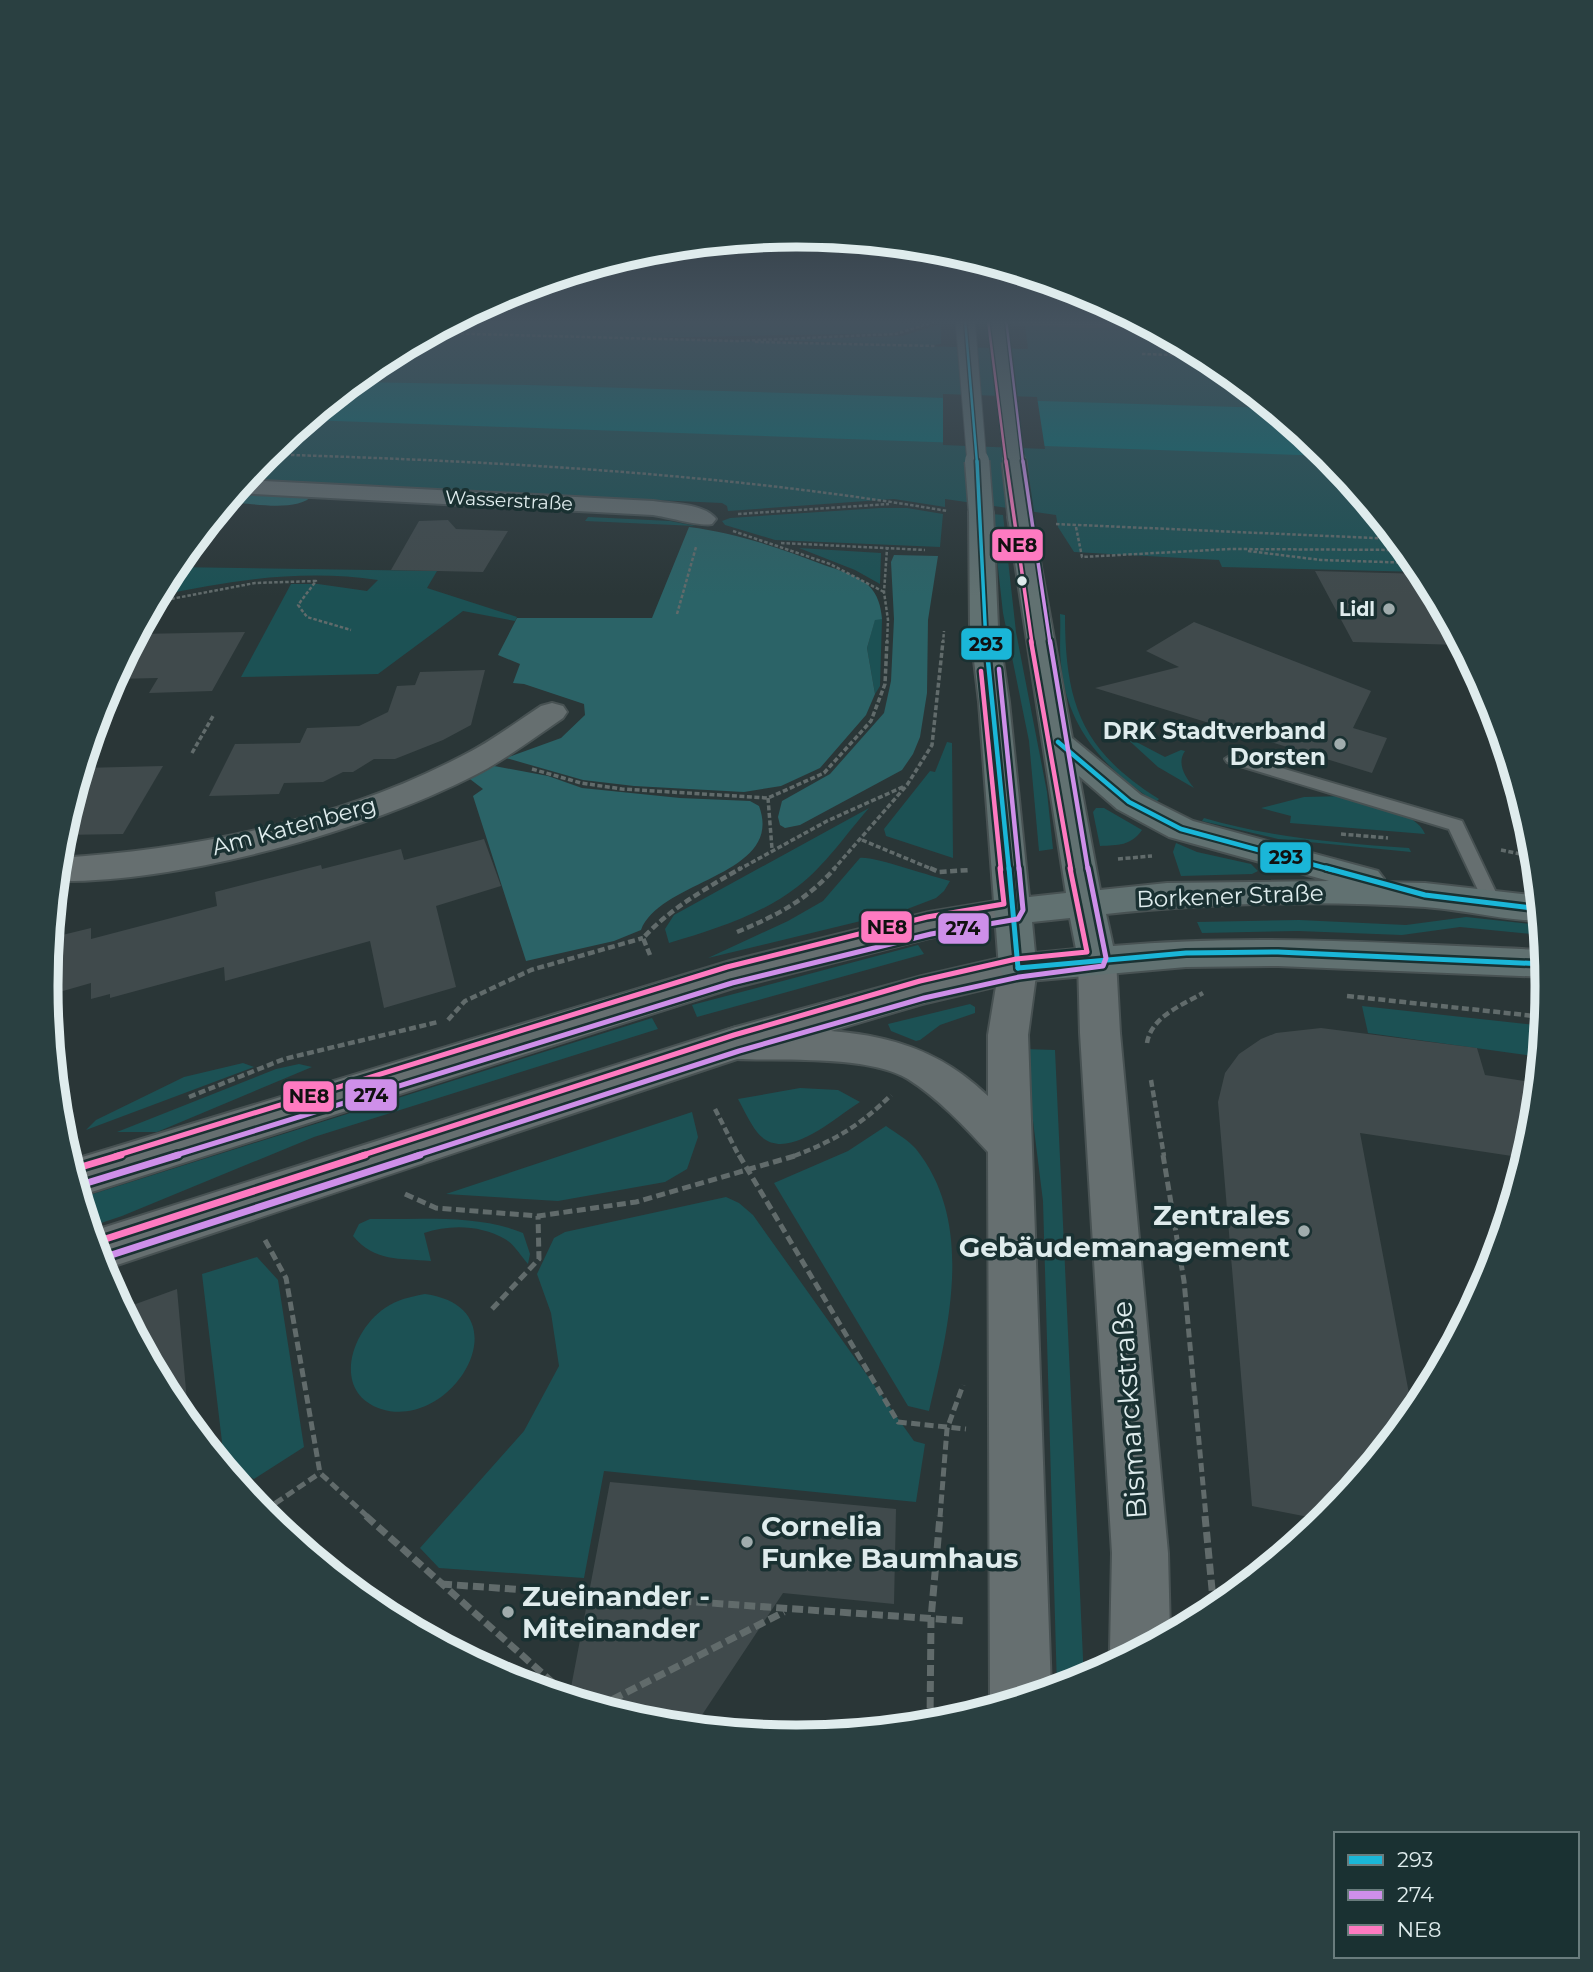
<svg xmlns="http://www.w3.org/2000/svg" width="1593" height="1972" viewBox="0 0 1593 1972" font-family="Montserrat,sans-serif">
  <rect width="100%" height="100%" fill="#2a3637"/>
  <!-- green -->
  <g fill="#1c5154">
    <polygon points="458,319 792,319 918,323 921,325 893,333 643,338 1028,349 1025,325 1153,329 1214,362 1328,455 1423,572 1222,567 1219,560 1074,552 1058,527 1056,515 945,499 945,507 894,499 728,511 727,506 722,503 243,482 266,455 380,361"/>
    <polygon points="941,324 941,344 924,346 771,340 902,336"/>
    <polygon points="880,508 907,508 943,514 940,547 775,540 725,525 722,521 730,518"/>
    <polygon points="992,514 1003,515 1016,632 1047,792 1053,849 1039,851 1029,741 1003,613"/>
    <polygon points="588,517 670,521 696,526 585,521"/>
    <polygon points="799,548 881,553 880,584 855,570"/>
    <path d="M 173,567 L 437,571 L 427,588 L 517,617 L 515,621 L 463,611 L 378,674 L 241,677 L 291,584 L 318,584 L 367,591 L 378,580 C 304,569 230,580 158,596 Z"/>
    <path d="M 1060,614 L 1065,615 C 1065,704 1082,751 1159,799 L 1156,802 C 1105,770 1066,727 1061,664 C 1059,647 1061,631 1060,614 Z"/>
    <polygon points="875,619 882,619 880,686 875,694 867,648"/>
    <path d="M 1123,735 L 1165,757 L 1181,750 L 1185,751 C 1176,764 1186,778 1194,788 L 1158,767 Z"/>
    <polygon points="947,742 952,743 953,858 886,836 884,829 930,771 935,772"/>
    <path d="M 1347,796 C 1369,803 1417,812 1425,834 L 1290,823 L 1291,816 L 1261,808 L 1304,797 Z"/>
    <path d="M 869,808 C 846,834 825,866 797,887 C 761,915 713,930 669,943 L 665,929 L 674,915 Z"/>
    <path d="M 1096,808 L 1104,808 L 1142,830 C 1131,846 1118,845 1100,846 L 1093,812 Z"/>
    <path d="M 1204,818 C 1272,838 1339,843 1409,848 L 1411,852 L 1278,839 L 1202,821 Z"/>
    <polygon points="1176,843 1197,852 1251,864 1258,871 1252,874 1181,876 1173,852"/>
    <path d="M 860,858 C 873,856 932,877 950,881 L 944,891 L 936,898 L 902,911 L 708,958 L 788,921 L 823,901 Z"/>
    <polygon points="1466,917 1541,925 1542,935 1460,927 1402,935 1298,931 1202,933 1197,922 1299,920 1406,925"/>
    <polygon points="918,945 924,954 697,1017 692,1005"/>
    <polygon points="970,1004 975,1007 975,1013 940,1025 920,1040 916,1041 891,1031 888,1024"/>
    <polygon points="1362,1006 1544,1026 1540,1057 1368,1033"/>
    <polygon points="652,1018 658,1029 314,1137 122,1216 89,1227 80,1198"/>
    <polygon points="1024,1049 1055,1050 1084,1680 1057,1688 1043,1201"/>
    <polygon points="243,1063 254,1067 86,1130 96,1120 184,1077"/>
    <polygon points="299,1064 312,1067 157,1132 117,1132 276,1069"/>
    <path d="M 800,1088 L 838,1090 L 860,1102 C 834,1118 784,1166 757,1132 C 750,1123 744,1110 738,1099 Z"/>
    <polygon points="692,1112 698,1137 687,1169 665,1182 558,1201 446,1194"/>
    <path d="M 886,1126 C 896,1133 908,1140 916,1149 C 975,1223 949,1326 929,1411 L 908,1406 L 774,1183 L 848,1151 Z"/>
    <polygon points="726,1197 739,1203 753,1215 914,1441 925,1444 916,1502 604,1471 584,1578 439,1568 420,1548 524,1431 559,1366 551,1313 537,1274 554,1238 565,1232"/>
    <path d="M 370,1219 C 420,1220 477,1214 523,1233 L 530,1254 L 528,1264 C 521,1256 514,1244 505,1239 C 481,1225 450,1224 424,1233 L 431,1261 C 399,1258 375,1262 353,1236 L 359,1224 Z"/>
    <polygon points="257,1257 278,1280 304,1447 254,1479 247,1475 239,1484 225,1467 202,1274"/>
    <path d="M 425,1294 C 526,1308 453,1432 381,1409 C 331,1392 351,1331 385,1308 C 398,1299 410,1297 425,1294 Z"/>
  </g>
  <!-- forest -->
  <g fill="#2b6367">
    <path d="M 235,492 L 313,495 C 298,513 250,503 227,502 Z"/>
    <path d="M 689,527 C 736,533 780,548 824,565 C 839,570 856,575 868,585 C 878,594 881,607 882,619 L 875,620 L 867,648 L 875,694 L 866,715 L 820,768 L 781,786 L 744,792 L 634,786 L 583,780 L 506,758 L 561,738 L 585,715 L 584,704 L 524,684 L 513,683 L 520,664 L 498,655 L 517,618 L 652,618 Z"/>
    <polygon points="894,555 938,556 928,620 927,693 920,737 913,754 902,770 800,825 785,828 780,825 778,817 782,801 830,774 884,713 891,681 894,619 891,562"/>
    <path d="M 489,765 L 548,776 L 582,788 L 680,798 L 750,801 L 759,806 C 785,876 661,879 641,930 L 614,941 L 526,961 L 473,796 L 483,789 L 466,776 Z"/>
  </g>
  <!-- water -->
  <polygon fill="#076e73" points="355,382 528,385 1270,408 1328,456 308,420"/>
  <!-- pier -->
  <polygon fill="#2a3637" points="943,394 1037,397 1045,449 943,445"/>
  <!-- building -->
  <g fill="#404a4c">
    <polygon points="448,520 456,529 508,531 483,572 391,570 419,521"/>
    <polygon points="1315,571 1424,574 1462,645 1353,642"/>
    <polygon points="1194,622 1371,691 1353,728 1387,738 1372,773 1095,688 1179,667 1146,651"/>
    <polygon points="245,632 212,691 149,693 158,678 113,679 137,634"/>
    <polygon points="485,670 471,725 443,740 395,759 374,759 353,772 343,772 323,782 284,783 279,794 209,796 235,744 300,743 307,728 359,726 388,712 397,686 415,685 420,672"/>
    <polygon points="163,766 123,834 61,835 82,768"/>
    <polygon points="484,839 501,886 436,906 456,987 384,1008 370,941 225,981 224,967 110,998 110,994 91,999 91,983 56,993 56,989 46,992 50,938 91,928 91,939 217,906 215,892 321,865 322,869 401,849 404,860"/>
    <polygon points="1321,1028 1477,1048 1485,1075 1538,1083 1533,1133 1525,1158 1360,1133 1410,1399 1417,1408 1324,1520 1252,1506 1218,1102 1225,1073 1239,1054 1261,1039 1276,1033"/>
    <polygon points="177,1289 189,1424 172,1403 122,1309"/>
    <polygon points="610,1482 896,1509 894,1604 783,1593 694,1727 650,1722 569,1698"/>
  </g>
  <g fill="none" stroke-linecap="round" stroke-linejoin="round">
    <!-- service casing -->
    <g stroke="#485253" stroke-width="4">
      <polygon id="service" points="1233,754 1462,821 1501,903 1498,907 1486,907 1449,829 1227,762 1225,759"/>
    </g>
    <!-- minor casing -->
    <g stroke="#485253" stroke-width="4">
      <g id="minor">
        <polygon points="1006,319 1135,319 1148,327 1014,324"/>
        <path d="M 245,480 L 653,501 C 671,504 704,503 716,519 L 712,524 C 701,527 668,517 653,515 L 235,493 Z"/>
        <path d="M 552,703 L 563,706 L 567,712 L 563,718 C 535,737 508,758 477,774 C 367,831 180,883 56,881 L 58,858 C 193,850 339,820 460,757 C 489,743 515,723 541,706 Z"/>
      </g>
    </g>
    <!-- tertiary casing -->
    <g stroke="#485253" stroke-width="4">
      <g id="tertiary">
        <polygon points="1097,946 1110,950 1116,960 1120,1033 1168,1553 1170,1634 1116,1663 1110,1650 1112,1553 1080,1033 1078,960 1084,950"/>
        <path d="M 1018,954 L 1031,958 L 1037,968 L 1028,1035 L 1051,1690 L 994,1707 L 990,1699 L 988,1152 C 964,1126 938,1098 908,1079 C 868,1055 783,1061 736,1059 L 722,1054 L 716,1043 L 722,1032 L 736,1027 C 832,1031 914,1024 988,1096 L 988,1035 L 999,968 L 1005,958 Z"/>
      </g>
    </g>
    <!-- secondary casing -->
    <g stroke="#485253" stroke-width="4">
      <g id="secondary">
        <polygon points="1014,898 1027,902 1032,911 1027,920 929,938 733,988 79,1196 69,1161 730,961 929,912"/>
        <polygon points="1018,954 1031,958 1037,968 1031,978 922,1004 740,1058 102,1270 90,1232 96,1230 736,1027 922,976"/>
      </g>
    </g>
    <!-- primary casing -->
    <g stroke="#485253" stroke-width="4">
      <path id="primary" d="M 981,505 L 989,507 L 993,512 L 998,627 L 1009,702 L 1029,897 L 1066,893 L 1008,517 L 1012,512 L 1028,512 L 1032,517 L 1072,738 L 1141,795 L 1193,821 L 1378,871 L 1384,879 L 1382,882 L 1425,883 L 1539,896 L 1541,921 C 1502,920 1464,910 1425,907 C 1320,900 1211,903 1106,914 L 1113,946 C 1257,933 1400,944 1544,950 L 1547,977 L 1278,966 L 1186,967 L 1018,982 L 1005,978 L 999,968 L 979,702 L 970,627 L 969,512 L 973,507 ZM 1079,776 L 1117,809 L 1169,837 L 1329,881 L 1167,883 L 1100,890 ZM 1070,918 L 1076,949 L 1035,953 L 1032,922 Z"/>
    </g>
    <!-- path-far4 -->
    <g stroke="#616b6b" stroke-width="2.5" stroke-dasharray="3.5 2" stroke-linecap="butt">
      <polyline points="433,333 737,341 896,334 934,322"/>
      <polyline points="755,342 935,346"/>
      <polyline points="1166,342 1179,343"/>
      <polyline points="1158,347 1185,346"/>
      <polyline points="1142,354 1203,356"/>
      <path d="M 291,455 C 511,462 730,474 947,511"/>
      <polyline points="738,514 889,504"/>
      <polyline points="1056,524 1396,539"/>
      <polyline points="1076,527 1082,557 1230,549 1406,550"/>
      <polyline points="733,531 830,564 884,592"/>
      <polyline points="781,543 925,550"/>
      <polyline points="1248,551 1321,560 1416,563"/>
      <polyline points="155,602 255,583 316,581 298,605 307,617 351,630"/>
      <polyline points="677,614 696,547"/>
      <polyline points="887,643 888,620 884,592 887,549"/>
      <polyline points="943,643 944,631"/>
    </g>
    <!-- path-far3 -->
    <g stroke="#616b6b" stroke-width="3.5" stroke-dasharray="5 2.5" stroke-linecap="butt">
      <polyline points="192,753 213,716"/>
      <polyline points="532,769 581,783 622,789 768,798 824,773 871,721 885,684 887,641"/>
      <polyline points="768,798 772,849"/>
      <polyline points="1341,834 1388,838"/>
      <polyline points="862,840 934,870"/>
      <polyline points="1501,850 1535,857"/>
      <polyline points="1118,859 1152,856"/>
      <polyline points="738,870 827,821 905,786"/>
      <polyline points="833,870 907,785 932,745 943,641"/>
    </g>
    <!-- path-far2 -->
    <g stroke="#616b6b" stroke-width="4.5" stroke-dasharray="7 3.5" stroke-linecap="butt">
      <polyline points="930,868 939,872 970,870"/>
      <path d="M 737,932 C 776,916 807,900 835,868"/>
      <path d="M 650,955 L 643,938 C 671,908 705,889 741,868"/>
      <polyline points="1347,996 1544,1017"/>
      <polyline points="448,1020 465,1001 531,970 643,938"/>
      <path d="M 1147,1043 C 1151,1017 1182,1005 1203,993"/>
      <polyline points="1151,1080 1164,1156"/>
      <polyline points="189,1097 284,1059 438,1022"/>
      <polyline points="715,1109 739,1156"/>
      <path d="M 794,1156 C 834,1141 861,1125 891,1095"/>
    </g>
    <!-- path-far1 -->
    <g stroke="#616b6b" stroke-width="5" stroke-dasharray="9 4.5" stroke-linecap="butt">
      <polyline points="739,1155 898,1422 966,1429"/>
      <polyline points="1163,1155 1184,1281 1206,1517"/>
      <polyline points="405,1194 436,1208 538,1216 636,1202 798,1155"/>
      <polyline points="265,1240 286,1278 320,1473 368,1517"/>
      <polyline points="492,1309 539,1259 538,1216"/>
      <polyline points="264,1511 320,1473"/>
      <polyline points="940,1517 947,1429 963,1385"/>
    </g>
    <!-- path -->
    <g stroke="#616b6b" stroke-width="7" stroke-dasharray="11 5" stroke-linecap="butt">
      <polyline points="366,1516 570,1698"/>
      <polyline points="1205,1516 1214,1610"/>
      <polyline points="441,1584 966,1621"/>
      <polyline points="598,1707 784,1612"/>
      <polyline points="930,1724 931,1619 940,1516"/>
    </g>
    <!-- service -->
    <use href="#service" fill="#666f70" fill-rule="evenodd"/>
    <!-- minor -->
    <use href="#minor" fill="#666f70" fill-rule="evenodd"/>
    <!-- tertiary -->
    <use href="#tertiary" fill="#666f70" fill-rule="evenodd"/>
    <!-- secondary -->
    <use href="#secondary" fill="#666f70" fill-rule="evenodd"/>
    <!-- primary -->
    <use href="#primary" fill="#617171" fill-rule="evenodd"/>
    <!-- primary-bridge-far1 casing -->
    <g stroke="#485253" stroke-width="21" stroke-linecap="butt">
      <g id="primary-bridge-far1">
        <polyline points="965,319 977,463"/>
        <polyline points="997,319 1014,463"/>
      </g>
    </g>
    <!-- primary-bridge casing -->
    <g stroke="#485253" stroke-width="27" stroke-linecap="butt">
      <g id="primary-bridge">
        <polyline points="977,461 981,512"/>
        <polyline points="1014,461 1020,517"/>
      </g>
    </g>
    <!-- primary-bridge-far1 -->
    <use href="#primary-bridge-far1" stroke="#617171" stroke-width="19"/>
    <!-- primary-bridge -->
    <use href="#primary-bridge" stroke="#617171" stroke-width="24"/>
    <!-- bus-1-far3 casing -->
    <g stroke="#1a3132" stroke-width="5">
      <polyline id="bus-1-far3" points="965,319 977,463"/>
    </g>
    <!-- bus-1-far2 casing -->
    <g stroke="#1a3132" stroke-width="7">
      <polyline id="bus-1-far2" points="977,461 986,643"/>
    </g>
    <!-- bus-1-far1 casing -->
    <g stroke="#1a3132" stroke-width="9">
      <g id="bus-1-far1">
        <polyline points="986,641 1009,870"/>
        <polyline points="1058,742 1129,802 1181,829 1333,870"/>
      </g>
    </g>
    <!-- bus-1 casing -->
    <g stroke="#1a3132" stroke-width="10">
      <g id="bus-1">
        <polyline points="1009,868 1018,968"/>
        <polyline points="1326,868 1425,895 1540,909"/>
        <polyline points="1018,968 1186,953 1278,952 1545,964"/>
      </g>
    </g>
    <!-- bus-2-far4 casing -->
    <g stroke="#1a3132" stroke-width="5">
      <polyline id="bus-2-far4" points="1006,319 1023,463"/>
    </g>
    <!-- bus-2-far3 casing -->
    <g stroke="#1a3132" stroke-width="7">
      <polyline id="bus-2-far3" points="1023,461 1050,643"/>
    </g>
    <!-- bus-2-far2 casing -->
    <g stroke="#1a3132" stroke-width="9">
      <g id="bus-2-far2">
        <polyline points="1050,641 1088,870"/>
        <polyline points="999,669 1019,870"/>
      </g>
    </g>
    <!-- bus-2-far1 casing -->
    <g stroke="#1a3132" stroke-width="10">
      <g id="bus-2-far1">
        <polyline points="173,1156 732,983 931,934 1018,919 1023,910 1019,868"/>
        <polyline points="415,1156 739,1051 924,998 1019,977 1103,966 1106,958 1088,868"/>
      </g>
    </g>
    <!-- bus-2 casing -->
    <g stroke="#1a3132" stroke-width="12">
      <g id="bus-2">
        <polyline points="77,1186 178,1155"/>
        <polyline points="99,1259 420,1155"/>
      </g>
    </g>
    <!-- bus-3-far4 casing -->
    <g stroke="#1a3132" stroke-width="5">
      <polyline id="bus-3-far4" points="988,320 1006,463"/>
    </g>
    <!-- bus-3-far3 casing -->
    <g stroke="#1a3132" stroke-width="7">
      <polyline id="bus-3-far3" points="1006,461 1032,643"/>
    </g>
    <!-- bus-3-far2 casing -->
    <g stroke="#1a3132" stroke-width="9">
      <g id="bus-3-far2">
        <polyline points="1031,641 1071,870"/>
        <polyline points="981,671 1001,870"/>
      </g>
    </g>
    <!-- bus-3-far1 casing -->
    <g stroke="#1a3132" stroke-width="10">
      <g id="bus-3-far1">
        <polyline points="115,1156 727,967 927,917 1004,904 1000,868"/>
        <polyline points="360,1156 734,1035 920,981 1016,959 1087,952 1070,868"/>
      </g>
    </g>
    <!-- bus-3 casing -->
    <g stroke="#1a3132" stroke-width="12">
      <g id="bus-3">
        <polyline points="71,1170 121,1155"/>
        <polyline points="93,1243 365,1155"/>
      </g>
    </g>
    <!-- bus-1-far3 -->
    <use href="#bus-1-far3" stroke="#1ab6d8" stroke-width="2.5"/>
    <!-- bus-1-far2 -->
    <use href="#bus-1-far2" stroke="#1ab6d8" stroke-width="3.5"/>
    <!-- bus-1-far1 -->
    <use href="#bus-1-far1" stroke="#1ab6d8" stroke-width="4.5"/>
    <!-- bus-1 -->
    <use href="#bus-1" stroke="#1ab6d8" stroke-width="5"/>
    <!-- bus-2-far4 -->
    <use href="#bus-2-far4" stroke="#ce8fe9" stroke-width="2.5"/>
    <!-- bus-2-far3 -->
    <use href="#bus-2-far3" stroke="#ce8fe9" stroke-width="3.5"/>
    <!-- bus-2-far2 -->
    <use href="#bus-2-far2" stroke="#ce8fe9" stroke-width="4.5"/>
    <!-- bus-2-far1 -->
    <use href="#bus-2-far1" stroke="#ce8fe9" stroke-width="5"/>
    <!-- bus-2 -->
    <use href="#bus-2" stroke="#ce8fe9" stroke-width="7"/>
    <!-- bus-3-far4 -->
    <use href="#bus-3-far4" stroke="#fe7ac1" stroke-width="2.5"/>
    <!-- bus-3-far3 -->
    <use href="#bus-3-far3" stroke="#fe7ac1" stroke-width="3.5"/>
    <!-- bus-3-far2 -->
    <use href="#bus-3-far2" stroke="#fe7ac1" stroke-width="4.5"/>
    <!-- bus-3-far1 -->
    <use href="#bus-3-far1" stroke="#fe7ac1" stroke-width="5"/>
    <!-- bus-3 -->
    <use href="#bus-3" stroke="#fe7ac1" stroke-width="7"/>
  </g>
  <!-- sky -->
  <linearGradient id="sky" x2="0" y2="1"><stop stop-color="#171e1e"/><stop offset="0.54" stop-color="#44525e"/><stop offset="1" stop-color="#44525e" stop-opacity="0"/></linearGradient>
  <rect width="1593" height="596" fill="url(#sky)"/>
  <!-- markers -->
  <circle fill="#dfeced" stroke="#1a3132" stroke-width="2.5" cx="1022" cy="581" r="6"/>
  <g fill="#a0acad" stroke="#1a3132" stroke-width="2.5">
    <circle cx="1389" cy="609" r="7"/>
    <circle cx="1340" cy="744" r="7"/>
    <circle cx="1304" cy="1231" r="7"/>
    <circle cx="747" cy="1542" r="7"/>
    <circle cx="508" cy="1612" r="7"/>
  </g>
  <g text-anchor="middle" stroke-width="7" stroke-linejoin="round" paint-order="stroke">
    <!-- far-street labels -->
    <g font-size="19" fill="#dfeced" stroke="#1a3132">
      <text transform="translate(509 500) rotate(3)" y="7">Wasserstraße</text>
    </g>
    <!-- far-poi labels -->
    <g font-size="19" font-weight="bold" fill="#dfeced" stroke="#1a3132" text-anchor="end">
      <text x="1375" y="616">Lidl</text>
    </g>
    <!-- poi labels -->
    <g font-size="23" font-weight="bold" fill="#dfeced" stroke="#1a3132" text-anchor="end">
      <text x="1326" y="739">DRK Stadtverband<tspan x="1326" dy="26">Dorsten</tspan></text>
    </g>
    <!-- street labels -->
    <g font-size="23" fill="#dfeced" stroke="#1a3132">
      <text transform="translate(294 826) rotate(-15)" y="8">Am Katenberg</text>
      <text transform="translate(1230 896) rotate(-2)" y="8">Borkener Straße</text>
    </g>
    <!-- near-poi labels -->
    <g font-size="28" font-weight="bold" fill="#dfeced" stroke="#1a3132" text-anchor="start">
      <text x="1290" y="1225" text-anchor="end">Zentrales<tspan x="1290" dy="32">Gebäudemanagement</tspan></text>
      <text x="761" y="1536">Cornelia<tspan x="761" dy="32">Funke Baumhaus</tspan></text>
      <text x="522" y="1606">Zueinander -<tspan x="522" dy="32">Miteinander</tspan></text>
    </g>
    <!-- near-street labels -->
    <g font-size="28" fill="#dfeced" stroke="#1a3132">
      <text transform="translate(1129 1410) rotate(-94)" y="10">Bismarckstraße</text>
    </g>
  </g>
  <!-- crop -->
  <path d="M0 0H1593V1972H0ZM796 247H797A738 738 0 0 1 1535 985V987A738 738 0 0 1 797 1725H796A738 738 0 0 1 58 987V985A738 738 0 0 1 796 247Z" fill="#2a4041" fill-rule="evenodd"/>
  <path fill="none" stroke="#dfeced" stroke-width="9" d="M796 247H797A738 738 0 0 1 1535 985V987A738 738 0 0 1 797 1725H796A738 738 0 0 1 58 987V985A738 738 0 0 1 796 247Z"/>
  <g stroke="#1a3132" stroke-width="2.5">
    <rect x="991" y="528" width="53" height="34" rx="7" fill="#fe7ac1"/>
    <rect x="960" y="627" width="53" height="34" rx="7" fill="#1ab6d8"/>
    <rect x="1259" y="841" width="53" height="33" rx="7" fill="#1ab6d8"/>
    <rect x="860" y="910" width="53" height="34" rx="7" fill="#fe7ac1"/>
    <rect x="937" y="912" width="53" height="33" rx="7" fill="#ce8fe9"/>
    <rect x="344" y="1078" width="54" height="34" rx="7" fill="#ce8fe9"/>
    <rect x="282" y="1080" width="53" height="33" rx="7" fill="#fe7ac1"/>
  </g>
  <g font-size="19" text-anchor="middle" font-weight="bold" fill="#111">
    <text x="1017" y="552">NE8</text>
    <text x="986" y="651">293</text>
    <text x="1286" y="864">293</text>
    <text x="887" y="934">NE8</text>
    <text x="963" y="935">274</text>
    <text x="371" y="1102">274</text>
    <text x="309" y="1103">NE8</text>
  </g>
  <!-- legend -->
  <rect x="1334" y="1832" width="245" height="126" fill="#1a3132" stroke="#697c7d" stroke-width="2"/>
  <rect x="1348" y="1855" width="35" height="10" fill="#1ab6d8" stroke="#697c7d" stroke-width="2"/>
  <text x="1397" y="1867" font-size="21" fill="#dfeced">293</text>
  <rect x="1348" y="1890" width="35" height="10" fill="#ce8fe9" stroke="#697c7d" stroke-width="2"/>
  <text x="1397" y="1902" font-size="21" fill="#dfeced">274</text>
  <rect x="1348" y="1925" width="35" height="10" fill="#fe7ac1" stroke="#697c7d" stroke-width="2"/>
  <text x="1397" y="1937" font-size="21" fill="#dfeced">NE8</text>
</svg>
